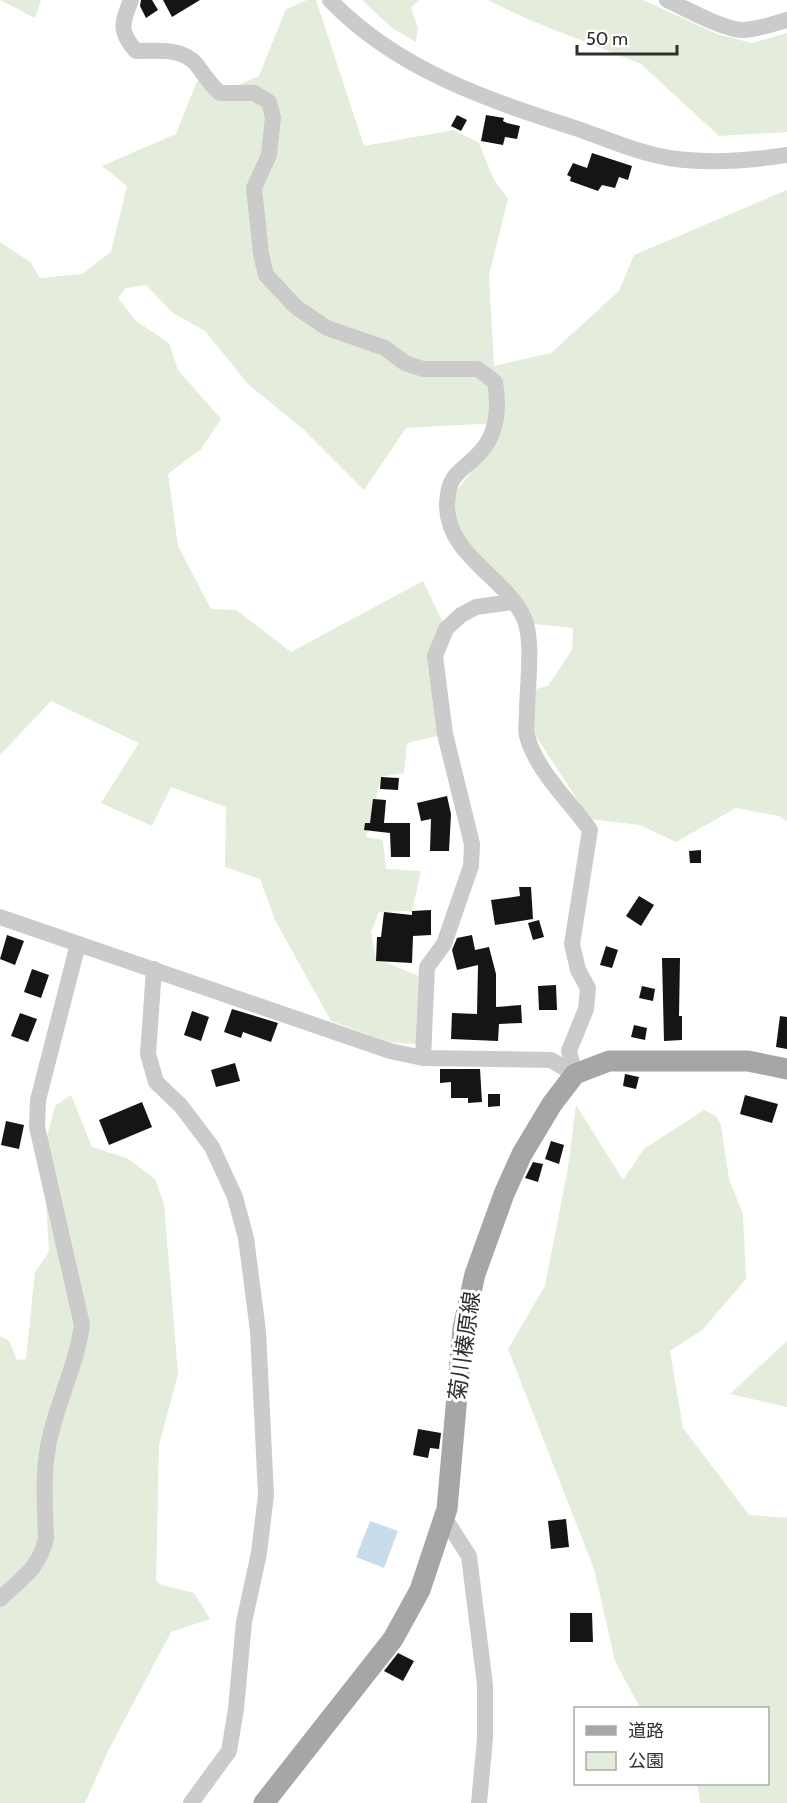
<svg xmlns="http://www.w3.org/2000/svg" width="787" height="1803" viewBox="0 0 787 1803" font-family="Cabin,'Noto Sans JP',sans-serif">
  <rect width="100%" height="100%" fill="#fff"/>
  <!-- green -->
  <g fill="#e4ecdc">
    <polygon points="0,0 41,0 35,18"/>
    <polygon points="307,0 316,0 364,146 454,130 479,143 493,178 508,199 489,275 494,366 551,353 619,291 634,255 787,190 787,822 779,816 736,808 676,842 640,825 590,819 533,732 532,690 548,686 572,650 573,628 534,624 458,533 452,507 456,491 495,443 499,423 406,428 364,490 304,430 248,384 205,331 173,313 146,285 126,288 118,298 136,321 169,343 178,370 221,419 201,449 168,474 178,546 211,609 236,610 291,652 423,581 445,627 438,736 407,743 404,773 381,777 366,837 383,840 386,869 421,871 412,911 379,912 371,932 376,958 418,976 416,1044 388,1042 331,1021 275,920 260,879 225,867 226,807 171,787 152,826 101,803 139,743 51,701 0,755 0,242 30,262 40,278 82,274 111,252 127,186 102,166 176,134 197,81 222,92 259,76 286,9"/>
    <polygon points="362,0 419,0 411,8 418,28 416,42 392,28"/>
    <polygon points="488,0 643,0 717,34 752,43 787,33 787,132 719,136 641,64 527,19"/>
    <polygon points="71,1095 92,1147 127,1158 155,1179 164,1204 178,1374 159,1445 156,1581 162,1585 194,1593 210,1619 171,1632 108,1751 85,1803 0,1803 0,1336 9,1341 17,1360 26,1359 35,1272 49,1252 43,1152 55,1106"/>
    <polygon points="576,1105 623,1180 644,1149 704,1110 717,1117 721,1126 729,1179 743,1214 746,1279 702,1330 670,1351 683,1428 749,1515 786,1518 787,1516 787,1803 700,1803 698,1788 695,1784 768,1784 768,1708 640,1708 615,1661 594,1569 508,1349 545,1286 568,1168"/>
    <polygon points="787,1341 787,1407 730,1394"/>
  </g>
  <!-- water -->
  <polygon fill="#c7ddec" points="370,1521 398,1531 384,1568 356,1557"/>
  <!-- building -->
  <g fill="#151515">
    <polygon points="141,0 152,0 158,10 146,18 140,6"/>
    <polygon points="163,0 200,0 172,17"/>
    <polygon points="457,115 467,120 461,131 451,126"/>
    <polygon points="486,115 504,118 503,121 507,123 520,126 517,139 505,137 503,145 481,141"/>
    <polygon points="592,153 632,166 628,180 619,177 615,188 602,185 598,191 570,181 571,177 567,175 573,163 587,168"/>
    <polygon points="381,777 399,778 398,790 380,789"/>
    <polygon points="447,796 451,814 449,851 430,851 431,819 421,821 417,803"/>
    <polygon points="373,799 386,800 384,823 410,823 410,857 391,857 390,833 364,830 365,823 370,823"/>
    <polygon points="701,850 701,863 690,863 689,851"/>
    <polygon points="519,887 531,887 533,919 495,925 491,900 520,896"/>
    <polygon points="639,896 654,905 641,926 626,916"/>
    <polygon points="431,910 431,935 413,936 412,963 376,961 377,937 381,937 384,912 412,915 412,911"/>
    <polygon points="539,920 544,937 533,940 528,923"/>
    <polygon points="7,935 24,941 15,965 0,959"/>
    <polygon points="472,935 475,950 489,947 496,974 496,1007 521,1005 522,1023 499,1024 498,1041 451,1039 452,1013 477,1014 478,965 457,970 452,950 457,938"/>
    <polygon points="606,946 618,950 612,968 600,965"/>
    <polygon points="662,958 680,958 679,1016 682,1016 682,1040 664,1041"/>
    <polygon points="32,969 49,975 41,998 24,992"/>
    <polygon points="556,985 557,1010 539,1010 538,986"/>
    <polygon points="642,986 655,989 653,1001 639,998"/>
    <polygon points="232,1009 278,1023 271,1042 243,1032 241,1038 224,1032"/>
    <polygon points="192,1011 209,1017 201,1041 184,1035"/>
    <polygon points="20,1013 37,1019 28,1042 11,1036"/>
    <polygon points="780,1016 787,1017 787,1049 776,1047"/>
    <polygon points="634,1025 647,1028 645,1040 631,1037"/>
    <polygon points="235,1063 240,1081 216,1087 211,1070"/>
    <polygon points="440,1069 480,1069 482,1102 468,1103 468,1098 451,1098 451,1082 440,1083"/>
    <polygon points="625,1074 639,1077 636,1089 623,1086"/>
    <polygon points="488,1094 500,1094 500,1106 488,1107"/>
    <polygon points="745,1095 778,1104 772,1123 740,1114"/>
    <polygon points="142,1102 152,1127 109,1145 99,1120"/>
    <polygon points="6,1121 24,1125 19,1149 1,1145"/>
    <polygon points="551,1141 564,1145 559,1164 545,1159"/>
    <polygon points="533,1162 543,1164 538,1182 525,1178"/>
    <polygon points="418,1429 441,1433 439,1449 430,1448 428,1458 413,1455"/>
    <polygon points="566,1519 569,1547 551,1549 548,1521"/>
    <polygon points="570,1613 592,1613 593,1642 570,1642"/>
    <polygon points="398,1653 414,1661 403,1681 384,1671"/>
  </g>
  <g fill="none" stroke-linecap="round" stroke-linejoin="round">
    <!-- minor -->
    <g stroke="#cbcbcb" stroke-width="16">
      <path d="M 131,0 C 122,23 118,31 136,51 C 155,51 182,47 196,64 C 204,74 209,84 220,93 L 254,93 L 269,102 L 273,117 L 269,155 L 254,188 L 261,254 L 266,275 L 296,307 L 327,328 L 385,348 L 405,363 L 423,369 L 478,369 L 495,382 C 499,405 498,431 482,450 C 464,472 448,470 447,504 C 446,555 505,576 524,618 C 534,641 527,687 527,713 C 527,720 525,729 527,736 C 537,772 569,800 590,830 L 572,944 L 578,970 L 588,988 L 586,1009 L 569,1051 L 575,1074"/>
      <path d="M 330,0 C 397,70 488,100 578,129 C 607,139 638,153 669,158 C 708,164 748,161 787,155"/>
      <path d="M 667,0 C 687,9 720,28 741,30 C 756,30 773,24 787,20"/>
      <polyline points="0,917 390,1051 423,1058 551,1060 575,1074"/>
      <polyline points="154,969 148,1054 156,1082 181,1106 212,1147 235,1197 246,1238 258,1331 266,1495 259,1553 244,1622 236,1709 229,1751 191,1803"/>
      <polyline points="423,1058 427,967 444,944 471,866 472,844 445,734 435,656 446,629 461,615 476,607 513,602"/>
      <polyline points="445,1519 469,1556 485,1685 485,1739 479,1803"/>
      <path d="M 0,1599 C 22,1577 37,1572 46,1539 C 45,1505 42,1470 50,1437 C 59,1398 76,1366 82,1325 L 37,1127 L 38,1100 L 78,944"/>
    </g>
    <!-- major -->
    <polyline stroke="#a6a6a6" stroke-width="21" points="264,1803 393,1639 420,1590 447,1509 463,1328 475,1274 504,1194 522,1154 552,1104 575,1074 609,1061 748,1061 787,1069"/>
  </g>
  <g text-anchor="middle" stroke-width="6" stroke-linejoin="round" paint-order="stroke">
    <!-- street labels -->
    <g font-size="22" fill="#2e2e2e" stroke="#fff">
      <text transform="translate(464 1346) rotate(-82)" y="8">菊川榛原線</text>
    </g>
  </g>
  <!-- legend -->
  <rect x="574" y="1707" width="195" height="78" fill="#ffffff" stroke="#ababab" stroke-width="1.5"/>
  <rect x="586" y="1726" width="30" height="9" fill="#a6a6a6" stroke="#ababab" stroke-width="1.5"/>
  <text x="628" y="1737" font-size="18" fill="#2e2e2e">道路</text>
  <rect x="586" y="1752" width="30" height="18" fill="#e4ecdc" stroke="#ababab" stroke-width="1.5"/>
  <text x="628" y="1767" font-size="18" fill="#2e2e2e">公園</text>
  <!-- scale -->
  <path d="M577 45v9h100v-9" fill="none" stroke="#2e2e2e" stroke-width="3"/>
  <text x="586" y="45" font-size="18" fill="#2e2e2e" stroke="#ffffff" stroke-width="4.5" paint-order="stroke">50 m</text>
</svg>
